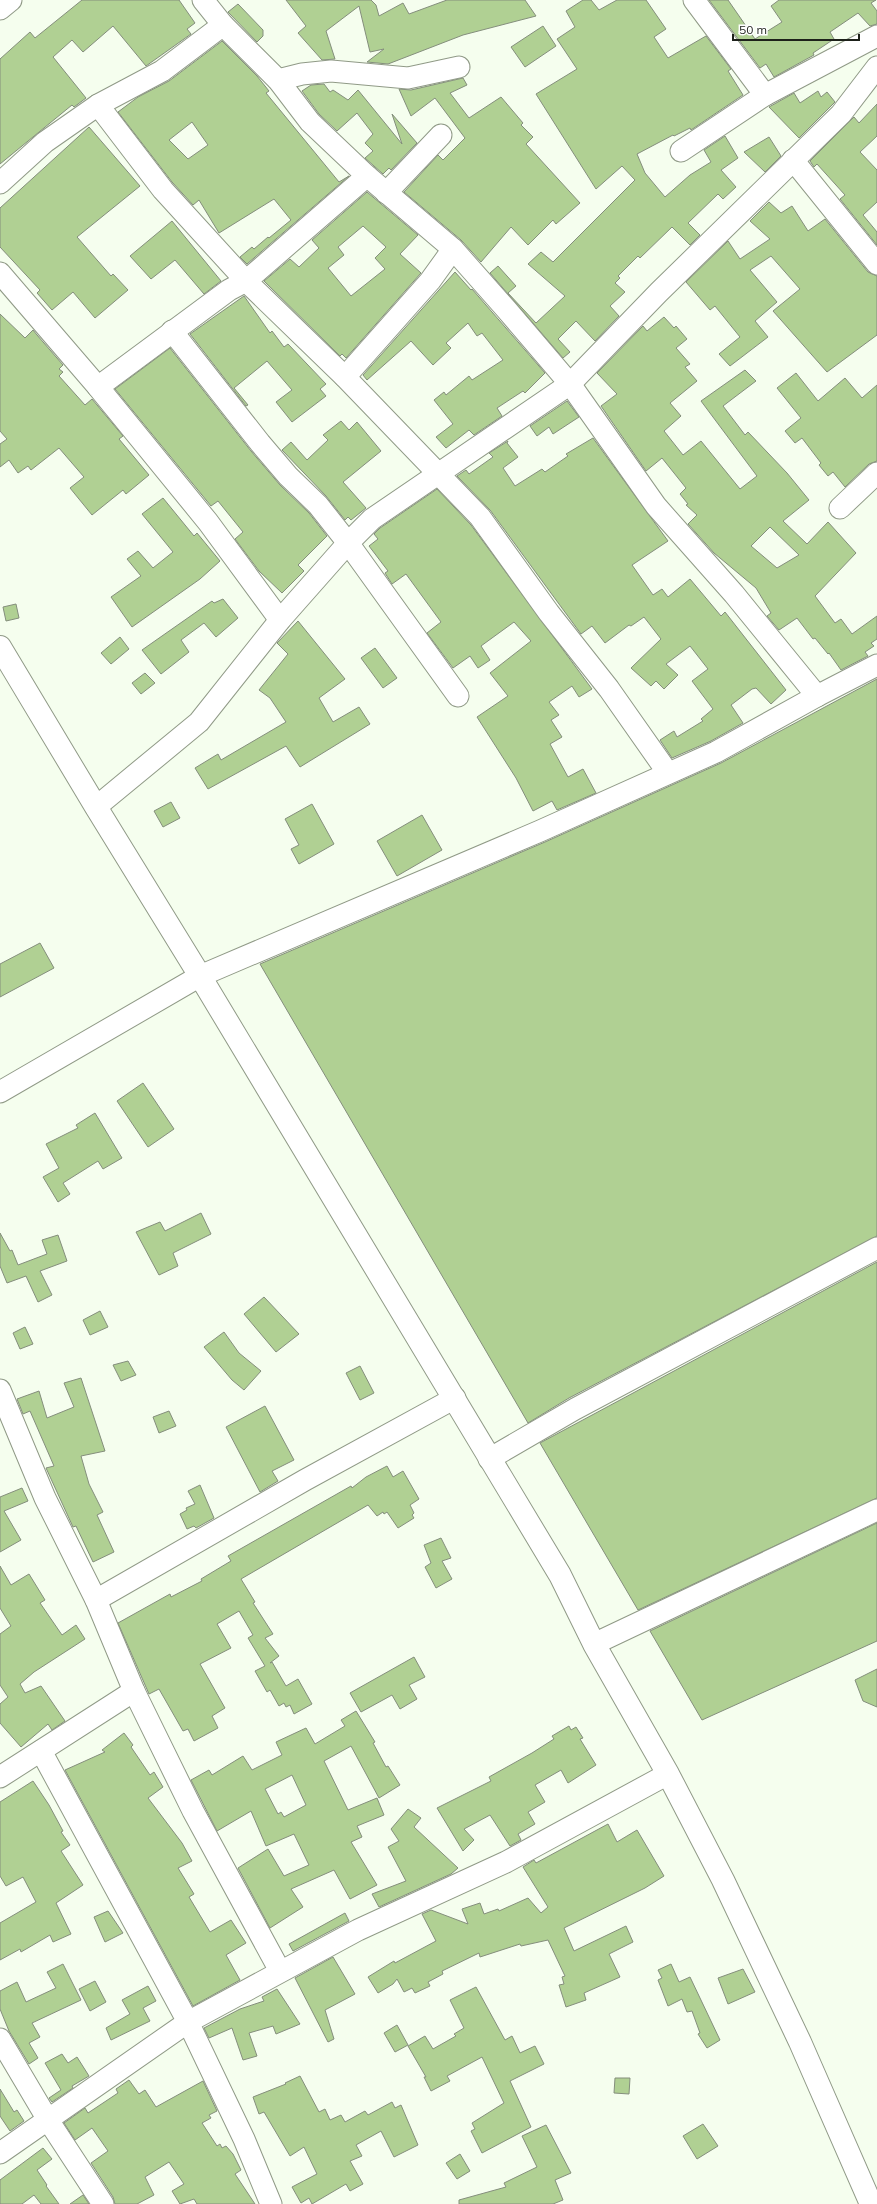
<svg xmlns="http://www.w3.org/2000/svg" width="877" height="2204" viewBox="0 0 877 2204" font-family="Mulish,sans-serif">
  <rect width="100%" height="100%" fill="#f5feee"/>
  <!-- building -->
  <g fill="#b0d093" stroke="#848e7c" fill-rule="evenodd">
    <polygon points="82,0 179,0 195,23 187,29 191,34 146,66 113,26 83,52 72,40 53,57 86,98 74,107 72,105 0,164 0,59 30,32 35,38"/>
    <polygon points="286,0 371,0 376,5 379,16 403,3 409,14 447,0 525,0 536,16 463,35 388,64 367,62 384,49 370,52 359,6 326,31 335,59 322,60 298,33 306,26"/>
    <polygon points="583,0 591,0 599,10 617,0 646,0 666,29 654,37 668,58 706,36 731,69 728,71 743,95 691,130 690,128 674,136 673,135 637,154 645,173 665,197 690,175 711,162 704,150 725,136 738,158 721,170 736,187 723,199 718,194 688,223 700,235 690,245 672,227 640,258 638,256 618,276 620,278 615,283 625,292 610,306 619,316 595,341 576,321 558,339 570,352 563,358 490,273 498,266 516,286 508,293 536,323 565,296 528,264 541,252 553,262 635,180 622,166 596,189 536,94 577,69 557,39 575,27 566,11"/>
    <polygon points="709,0 728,0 755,39 782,22 771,6 779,0 876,0 871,3 877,11 877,24 870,26 858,13 830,32 834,39 813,53 814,55 774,77 766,64 760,68"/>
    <polygon points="238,4 263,30 263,36 257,42 228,12"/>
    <polygon points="543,26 556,46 525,67 511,47"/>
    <path d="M 222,41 L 257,76 L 269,91 L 266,93 L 339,182 L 349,176 L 247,264 L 240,257 L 252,247 L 254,249 L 268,237 L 269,238 L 291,220 L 274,199 L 219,233 L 199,200 L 193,205 L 172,182 L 118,112 L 138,97 L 169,81 ZM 192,122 L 208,145 L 188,159 L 169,140 Z"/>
    <polygon points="463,78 467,85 450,93 469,118 501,97 523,123 521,125 533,137 526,144 580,203 556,224 553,220 528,245 511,227 481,262 461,240 404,192 438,155 443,160 465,138 435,98 411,116 399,89 411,90"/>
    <polygon points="324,84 330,92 333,90 348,100 358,90 402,144 392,114 417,143 391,170 389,168 383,174 365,158 373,151 365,143 373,134 357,113 337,131 319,114 302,91 311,85"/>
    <polygon points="818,91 821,97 827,92 835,102 799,138 769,107 794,93 800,103"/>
    <polygon points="877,104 877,136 860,152 877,170 877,202 863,215 877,232 877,245 840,199 845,195 817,164 814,167 810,161 854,117 859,123"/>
    <polygon points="89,127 140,186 77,237 111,276 113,274 128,290 95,318 73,292 52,310 37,293 40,290 0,247 0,208"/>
    <polygon points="769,137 781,156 765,172 744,152"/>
    <path d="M 367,192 L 418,235 L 400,254 L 421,273 L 346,358 L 342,354 L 340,356 L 264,281 L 290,259 L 299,267 L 319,248 L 312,240 ZM 363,226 L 386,247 L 375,258 L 385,269 L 351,296 L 328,268 L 344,255 L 338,247 Z"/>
    <polygon points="769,202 781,213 792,206 808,231 825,219 868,272 877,276 877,335 827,372 773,311 800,289 771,256 750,270 777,302 755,321 768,337 730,366 719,354 740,337 715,306 710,310 686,282 728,241 740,259 770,239 750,221"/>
    <polygon points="172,221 221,281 204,294 175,260 151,279 130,256"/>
    <polygon points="455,272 471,290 472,289 545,373 525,393 523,391 497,408 502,416 474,435 469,430 446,448 436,437 453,424 434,400 444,392 446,395 469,376 472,380 503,360 482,333 477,336 468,323 446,343 451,348 433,365 411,341 367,380 363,375"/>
    <polygon points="244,296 270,333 272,331 284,347 288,344 326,384 320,389 326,396 292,422 276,402 292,390 267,361 234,388 248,405 246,406 190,334"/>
    <polygon points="0,314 25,338 33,330 37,335 63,365 59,369 63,372 59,376 85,405 92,399 123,436 119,439 149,475 126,494 123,490 92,515 70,488 84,477 59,448 31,470 28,466 18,473 9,460 0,467 0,444 7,439 0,431"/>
    <path d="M 664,317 L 674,328 L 676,326 L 687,339 L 676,348 L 690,364 L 685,367 L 697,381 L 670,403 L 681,416 L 664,431 L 683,455 L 701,441 L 740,489 L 757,476 L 701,401 L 745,370 L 756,381 L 723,406 L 745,435 L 748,432 L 787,473 L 809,500 L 783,521 L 807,544 L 828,522 L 856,553 L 815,596 L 835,623 L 841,619 L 852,634 L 877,616 L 877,639 L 871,643 L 874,646 L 865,652 L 868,656 L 841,670 L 829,653 L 828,654 L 815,638 L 813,639 L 797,618 L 779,630 L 767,616 L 771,613 L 756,588 L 714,553 L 688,524 L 697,515 L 686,505 L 688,504 L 680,494 L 686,488 L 662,458 L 646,471 L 601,406 L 617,394 L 597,373 L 643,326 L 647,331 ZM 770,527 L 799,555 L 777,568 L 751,546 Z"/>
    <polygon points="170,348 251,451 280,485 309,513 327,536 298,565 304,571 282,593 259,571 235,539 243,532 218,501 211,506 115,389"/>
    <polygon points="796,373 818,401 845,378 862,398 877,385 877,461 869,464 845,487 833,472 828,476 819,465 821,463 802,438 795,443 785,431 801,418 777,388"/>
    <polygon points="567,401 579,417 553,434 549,427 537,436 530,426"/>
    <polygon points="341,421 349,430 357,422 381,451 343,482 366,508 351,520 348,517 345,520 326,496 282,450 291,442 307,460 328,440 323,435"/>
    <polygon points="593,438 668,541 632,565 653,595 662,589 668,597 690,579 721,616 725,612 786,690 771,704 756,688 752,689 731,705 743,723 711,741 672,758 660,740 674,731 677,737 703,721 701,719 713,709 692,681 708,669 690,646 666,664 678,675 664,689 656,681 651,686 631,668 661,639 644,617 631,626 629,625 605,643 592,626 581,634 490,510 457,476 466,470 469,474 493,457 489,453 508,441 507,443 518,457 503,468 515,486 542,469 545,472 568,456 566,454"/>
    <polygon points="437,489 471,525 592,689 579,697 572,686 549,702 559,715 551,720 562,737 550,744 568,777 583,769 596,793 557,810 552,801 533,811 516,778 477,717 508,696 490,673 531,641 514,622 481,646 490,660 478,668 470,656 453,668 427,633 441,622 406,574 392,584 385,573 388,571 369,546 378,539 374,534 380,528"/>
    <polygon points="163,498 194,536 197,533 220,561 200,579 132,627 111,597 141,576 127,559 138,551 153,568 173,552 142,514"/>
    <polygon points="223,599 238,618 216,637 204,623 181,640 189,652 161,674 142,650 212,601 214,603"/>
    <polygon points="16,604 19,618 6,621 3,607"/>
    <polygon points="298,621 345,679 319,698 333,722 359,707 370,724 300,767 286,746 208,789 195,768 218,754 221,760 286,722 270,698 259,690 288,654 277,643"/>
    <polygon points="120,637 129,649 111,664 101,653"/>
    <polygon points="375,648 397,678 383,688 361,658"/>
    <polygon points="145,673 155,683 141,694 132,683"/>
    <polygon points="877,679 877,1236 569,1398 528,1423 260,964 545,842 721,763"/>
    <polygon points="171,802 180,818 163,827 154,811"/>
    <polygon points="312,804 334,844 299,864 291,849 299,845 285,819"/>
    <polygon points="422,815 442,850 397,876 377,841"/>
    <polygon points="40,943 54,968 0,997 0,964"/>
    <polygon points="143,1083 174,1129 148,1147 117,1101"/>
    <polygon points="95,1113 122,1158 103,1169 98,1161 63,1183 70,1194 58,1202 43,1177 59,1168 46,1144 78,1128 76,1125"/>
    <polygon points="201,1213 211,1234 173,1253 178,1266 159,1275 136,1232 160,1222 165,1231"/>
    <polygon points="0,1233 10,1251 12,1250 18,1265 47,1254 42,1240 58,1235 67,1261 40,1271 52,1295 38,1302 26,1276 7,1283 0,1266"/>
    <polygon points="877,1262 877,1498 638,1610 540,1443"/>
    <polygon points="264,1297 299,1334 276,1352 244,1314"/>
    <polygon points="100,1311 108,1327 90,1335 83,1320"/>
    <polygon points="25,1327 33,1344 20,1349 13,1333"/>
    <polygon points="224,1332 239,1353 261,1371 244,1390 232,1380 204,1347"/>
    <polygon points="128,1361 136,1375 121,1381 113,1365"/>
    <polygon points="360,1366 374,1393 360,1400 346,1373"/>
    <polygon points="81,1378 105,1451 81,1456 89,1484 103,1512 97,1515 114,1552 93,1562 76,1526 73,1527 46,1468 54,1466 30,1411 23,1414 17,1399 39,1391 47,1418 74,1407 64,1383"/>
    <polygon points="265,1406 294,1460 272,1471 278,1481 260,1492 226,1427"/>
    <polygon points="169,1411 176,1426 159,1433 153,1417"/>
    <polygon points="387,1466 393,1477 403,1471 419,1499 410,1505 414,1513 412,1515 414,1518 398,1528 387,1512 384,1514 383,1512 377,1516 368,1505 241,1579 255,1602 253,1603 273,1634 265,1638 279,1656 270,1663 272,1662 286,1686 298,1679 312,1704 294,1714 290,1705 286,1707 284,1703 279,1706 270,1690 267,1692 255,1671 265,1666 248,1638 253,1635 239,1611 217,1624 231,1648 200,1664 225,1708 212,1716 218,1728 194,1741 188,1729 183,1731 159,1689 149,1694 118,1623 170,1594 171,1597 202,1581 201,1579 231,1561 228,1556 351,1486 352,1488 366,1477"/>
    <polygon points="200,1485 214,1518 196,1528 194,1526 187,1529 180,1514 187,1510 186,1508 195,1504 188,1491"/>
    <polygon points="22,1488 28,1501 4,1511 21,1540 0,1552 0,1497"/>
    <polygon points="877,1523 877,1641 702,1720 650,1631"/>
    <polygon points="441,1538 451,1558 442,1561 452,1579 436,1588 425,1567 431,1563 424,1545"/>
    <polygon points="0,1566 11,1585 29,1574 45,1600 40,1603 62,1635 76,1625 85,1639 34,1672 20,1684 25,1693 41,1686 65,1721 52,1730 48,1724 21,1747 0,1723 0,1704 8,1697 0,1685 0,1634 11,1626 0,1608"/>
    <polygon points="414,1657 425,1677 409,1685 417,1699 400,1709 392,1695 361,1712 350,1693"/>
    <polygon points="877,1669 877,1707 863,1701 855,1680"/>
    <path d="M 356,1711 L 375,1742 L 373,1743 L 386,1767 L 388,1766 L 400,1785 L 379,1798 L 351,1746 L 324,1761 L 348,1810 L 377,1798 L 384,1815 L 357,1826 L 362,1837 L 351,1842 L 377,1885 L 350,1899 L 334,1870 L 291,1889 L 303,1907 L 270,1928 L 238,1868 L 268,1849 L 284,1876 L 309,1865 L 294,1834 L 266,1846 L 251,1811 L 217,1831 L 191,1780 L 209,1770 L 212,1775 L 243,1756 L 252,1770 L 282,1755 L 276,1742 L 306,1728 L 315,1744 L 345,1726 L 341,1720 ZM 292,1775 L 306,1805 L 284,1817 L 281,1812 L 278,1814 L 265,1789 Z"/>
    <polygon points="569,1726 571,1730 576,1727 583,1738 580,1739 596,1765 568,1783 561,1770 535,1785 545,1802 528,1812 535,1824 518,1834 521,1840 510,1846 490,1815 464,1829 474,1840 463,1851 437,1808 491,1781 489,1777 532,1753 554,1739 552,1736"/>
    <polygon points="124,1733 133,1745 131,1747 150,1775 154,1772 163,1787 148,1798 182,1843 192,1861 178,1868 194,1894 189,1897 210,1932 231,1920 246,1943 226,1955 240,1980 193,2006 65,1770 105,1752 102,1750"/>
    <polygon points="33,1781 49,1805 63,1831 61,1832 70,1845 61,1851 83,1885 56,1903 71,1934 53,1942 50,1935 21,1952 20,1949 0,1960 0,1923 36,1902 23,1877 6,1886 0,1876 0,1802"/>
    <polygon points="408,1809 421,1818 414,1827 458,1868 451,1874 379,1907 372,1894 406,1881 388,1847 399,1841 391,1829"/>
    <polygon points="608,1824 617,1842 637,1830 664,1876 645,1888 564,1928 574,1951 626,1926 633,1942 609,1954 620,1977 584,1993 586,2000 566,2007 559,1985 564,1984 562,1977 565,1976 548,1940 521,1946 520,1944 480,1957 479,1953 442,1971 443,1974 428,1982 430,1986 415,1993 412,1988 404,1992 397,1979 393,1984 378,1993 368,1977 394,1961 395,1963 436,1941 422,1914 431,1910 468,1924 462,1909 480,1903 484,1914 498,1909 499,1911 528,1898 541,1913 548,1907 523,1867 534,1860 536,1863"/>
    <polygon points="108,1911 123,1933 105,1942 94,1917"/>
    <polygon points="345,1913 349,1921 293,1951 289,1944"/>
    <polygon points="333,1957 355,1994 325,2010 334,2039 328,2042 295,1978"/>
    <polygon points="63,1964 81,2000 32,2023 40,2037 29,2043 38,2058 29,2064 9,2031 0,2009 0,1991 17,1982 26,2002 56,1988 47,1972"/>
    <polygon points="671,1964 679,1982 690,1977 720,2040 707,2048 698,2034 700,2033 692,2011 687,2012 682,1999 668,2006 658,1980 662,1978 658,1970"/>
    <polygon points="743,1969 755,1992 728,2004 718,1978"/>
    <polygon points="95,1981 106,2002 90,2011 79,1989"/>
    <polygon points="148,1986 156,2001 143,2008 150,2021 111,2040 106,2028 130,2014 122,2000"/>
    <polygon points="476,1987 505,2040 512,2036 520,2053 535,2046 544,2064 510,2081 531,2127 482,2153 471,2131 475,2129 472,2123 504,2103 482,2057 447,2076 450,2081 431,2091 424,2077 426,2077 408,2046 425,2036 433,2049 456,2036 454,2034 464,2028 450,2000"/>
    <polygon points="277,1989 300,2024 276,2034 273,2026 249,2033 257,2056 243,2060 232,2028 209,2038 204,2028 240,2009 264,2001 262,1997"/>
    <polygon points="397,2025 408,2045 395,2052 384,2033"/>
    <polygon points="62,2054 68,2063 77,2057 89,2076 72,2086 73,2088 52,2102 49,2098 61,2090 45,2063"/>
    <polygon points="300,2076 319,2112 325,2109 330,2120 341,2115 345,2122 365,2111 368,2115 392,2102 395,2108 401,2105 418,2145 394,2157 381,2131 356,2145 362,2156 350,2161 363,2184 350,2191 346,2184 312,2204 309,2198 301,2203 292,2187 317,2174 304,2147 290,2156 264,2112 259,2114 253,2097 286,2084 285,2083"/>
    <polygon points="615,2078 630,2078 629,2094 614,2093"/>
    <polygon points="129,2080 139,2094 145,2090 156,2107 203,2081 217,2111 209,2115 211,2118 202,2123 217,2146 220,2144 222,2148 226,2146 233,2154 241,2170 235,2174 255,2204 197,2204 194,2199 180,2204 172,2191 184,2184 169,2162 145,2177 154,2195 137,2204 115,2204 113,2197 91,2163 108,2151 92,2128 75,2140 64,2123 85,2108 88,2113 118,2093 116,2089"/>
    <polygon points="0,2089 14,2112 17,2110 24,2121 10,2131 0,2116"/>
    <polygon points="703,2124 718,2146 697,2159 683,2136"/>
    <polygon points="546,2125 571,2173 555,2180 563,2200 553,2204 459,2204 459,2200 506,2187 504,2183 537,2167 522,2136"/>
    <polygon points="43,2148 52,2159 37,2170 47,2185 46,2186 59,2204 41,2204 34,2195 22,2204 0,2204 0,2180"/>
    <polygon points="460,2154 470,2171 457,2179 446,2163"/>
    <polygon points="83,2195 89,2204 70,2204"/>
  </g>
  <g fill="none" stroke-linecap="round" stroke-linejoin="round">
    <!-- minor casing -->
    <g stroke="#909a87" stroke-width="23">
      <g id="minor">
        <polyline points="203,0 223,25 278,80 310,122 367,176 453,249 506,309 570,384 656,506 734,594 817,696"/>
        <polyline points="694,0 765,95"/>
        <polyline points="0,9 11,0"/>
        <polyline points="278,80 302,74 331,71 408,78 459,67"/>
        <polyline points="98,105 163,190 246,281 345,377 480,517 549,613 609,689 668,773"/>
        <polyline points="681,151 765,95 877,36"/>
        <polyline points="793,160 877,264"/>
        <polyline points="0,183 45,142 98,105 162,71 223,25"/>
        <polyline points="386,193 441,135"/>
        <polyline points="0,273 98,387 208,522 280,620"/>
        <polyline points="172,331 260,443 288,476 318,505 348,543 458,696"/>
        <polyline points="345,377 430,281 453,249"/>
        <polyline points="98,387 229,290 246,281 367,176"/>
        <polyline points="840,508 877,473"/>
        <polyline points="96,807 199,722 280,620 348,543 372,519 570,384 659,292 841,114 877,67"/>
        <polyline points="0,1092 200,976 540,831 716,752 817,696 877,665"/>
        <polyline points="0,1390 45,1498 96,1600 134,1691 193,1811 280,1971"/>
        <polyline points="489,1459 575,1409 877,1248"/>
        <polyline points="96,1600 305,1480 455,1398"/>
        <polyline points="594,1644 877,1510"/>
        <polyline points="41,1751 188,2022 244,2139 271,2204"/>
        <polyline points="0,1777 134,1691"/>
        <polyline points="0,2039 48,2120 103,2204"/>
        <polyline points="0,2153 188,2022 358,1930 506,1862 668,1774"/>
      </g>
    </g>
    <!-- highway casing -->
    <g stroke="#909a87" stroke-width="24">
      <polyline id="highway" points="0,647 96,807 200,976 560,1575 594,1644 668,1774 723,1880 800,2042 871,2204"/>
    </g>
    <!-- minor -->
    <use href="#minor" stroke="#fff" stroke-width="21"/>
    <!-- highway -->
    <use href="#highway" stroke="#fff" stroke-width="22"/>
  </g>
  <!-- scale -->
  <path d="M733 34v6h126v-6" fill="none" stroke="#1d211a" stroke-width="2"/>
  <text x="739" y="34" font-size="12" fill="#1d211a" stroke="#ffffff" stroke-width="3" paint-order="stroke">50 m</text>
</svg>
